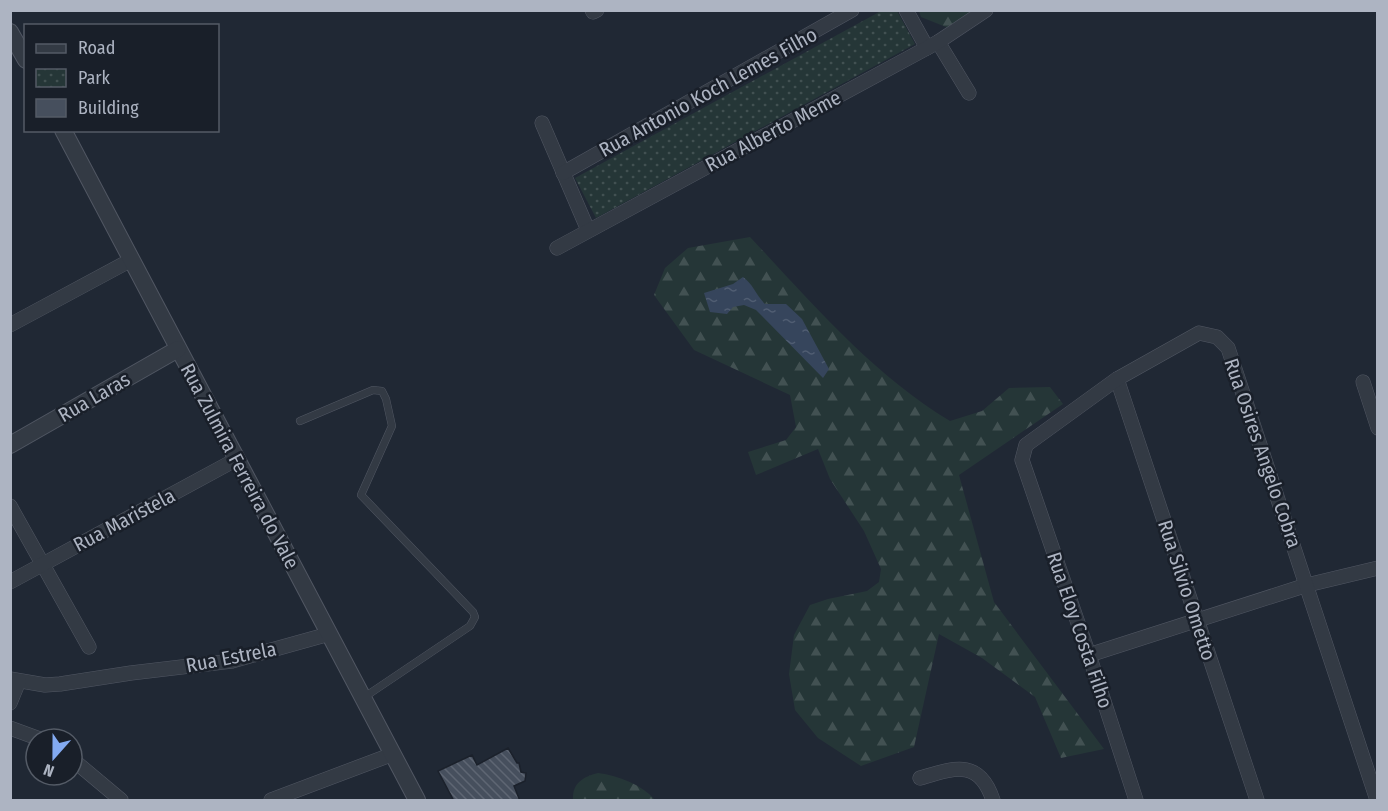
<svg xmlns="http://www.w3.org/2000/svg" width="1388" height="811" viewBox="0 0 1388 811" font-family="'Fira Sans Condensed',sans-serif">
  <defs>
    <pattern id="forest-firs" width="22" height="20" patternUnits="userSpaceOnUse" patternTransform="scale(1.5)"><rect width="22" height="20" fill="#253637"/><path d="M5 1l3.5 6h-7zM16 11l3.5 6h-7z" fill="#425152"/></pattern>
    <pattern id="park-dots" width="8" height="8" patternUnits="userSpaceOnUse" patternTransform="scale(1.5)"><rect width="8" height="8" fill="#253637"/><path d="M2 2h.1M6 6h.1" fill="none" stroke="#425152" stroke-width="1.8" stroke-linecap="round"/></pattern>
    <pattern id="water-ripples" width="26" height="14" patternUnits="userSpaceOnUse" patternTransform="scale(1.5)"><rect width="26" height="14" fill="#36455c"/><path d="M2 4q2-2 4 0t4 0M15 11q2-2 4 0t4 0" fill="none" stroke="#505d72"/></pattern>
    <pattern id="building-back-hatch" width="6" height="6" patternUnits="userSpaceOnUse" patternTransform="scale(1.5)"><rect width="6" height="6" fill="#464f5d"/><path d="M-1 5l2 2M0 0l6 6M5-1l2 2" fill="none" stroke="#5e6673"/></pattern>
  </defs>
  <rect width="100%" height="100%" fill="#202834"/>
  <!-- forest -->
  <g fill="url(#forest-firs)">
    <polygon points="919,11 971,11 951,29 921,17"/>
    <path d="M 750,237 C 812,303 872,374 950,421 L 982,411 L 1009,388 L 1050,387 L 1063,404 L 959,475 L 994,602 L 1104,749 L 1061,758 L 1035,697 L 982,658 L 939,634 L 914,747 L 861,766 L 818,738 L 795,710 L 789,674 L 794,635 L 810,605 L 828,599 L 867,591 L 879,582 L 881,569 L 864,531 L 830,479 L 818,449 L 756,475 L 748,452 L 786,440 L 796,427 L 790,395 L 694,350 L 654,295 L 665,268 L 688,248 Z"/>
    <path d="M 598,773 C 619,776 641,784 655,800 L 573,800 C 572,783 583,777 598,773 Z"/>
  </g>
  <!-- park -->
  <polygon fill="url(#park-dots)" points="881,11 897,11 915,44 596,218 575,178"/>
  <!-- water -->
  <path fill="url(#water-ripples)" d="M 743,277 C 753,284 756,295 765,304 L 786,304 L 802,319 L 829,369 L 823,378 L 756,310 L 744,305 L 733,307 L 727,314 L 710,312 L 704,293 L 733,284 Z"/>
  <!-- building -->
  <polygon fill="url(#building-back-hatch)" stroke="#1b212b" stroke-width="1.5" points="508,748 517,763 519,763 521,772 526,773 525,781 514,786 520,801 454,801 438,771 472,755 477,765"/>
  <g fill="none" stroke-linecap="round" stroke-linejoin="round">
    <!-- service casing -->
    <g stroke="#515763" stroke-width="8">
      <polyline id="service" points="300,421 373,390 382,391 386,399 392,426 361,495 473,612 475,617 470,626 363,698"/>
    </g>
    <!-- minor casing -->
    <g stroke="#515763" stroke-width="15">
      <g id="minor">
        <polyline points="592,10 593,12 597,10"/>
        <polyline points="906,10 927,48"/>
        <polyline points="938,42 969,93"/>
        <polyline points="542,123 588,230"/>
        <polyline points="563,173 852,10"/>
        <polyline points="557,248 938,42 986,10"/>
        <polyline points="10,325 131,260"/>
        <polyline points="1117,379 1257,800"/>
        <polyline points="1363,382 1378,428"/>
        <polyline points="10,506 89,647"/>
        <polyline points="10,582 237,459"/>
        <polyline points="1089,655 1307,585 1378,568"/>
        <polyline points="10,679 45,685 60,684 131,673 232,661 329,634"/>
        <polyline points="10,703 19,681"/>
        <polyline points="10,728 40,739"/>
        <polyline points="72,759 121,800"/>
        <path d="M 920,778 C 954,768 979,758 993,800"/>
        <polyline points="271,800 393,754"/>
        <polyline points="1136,800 1089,655 1022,460 1026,445 1117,379 1199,333 1217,337 1228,348 1377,800"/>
      </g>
    </g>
    <!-- tertiary casing -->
    <g stroke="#515763" stroke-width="18">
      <g id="tertiary">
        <polyline points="10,32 26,60"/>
        <polyline points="63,130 417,800"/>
        <polyline points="10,445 178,349"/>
      </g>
    </g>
    <!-- service -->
    <use href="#service" stroke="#333a44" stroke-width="7"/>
    <!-- minor -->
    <use href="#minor" stroke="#333a44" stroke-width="14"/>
    <!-- tertiary -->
    <use href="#tertiary" stroke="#333a44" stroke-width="16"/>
  </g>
  <g text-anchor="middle" stroke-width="5" stroke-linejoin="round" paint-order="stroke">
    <!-- street labels -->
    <g font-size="20" fill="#adb4c2" stroke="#191f29">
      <text transform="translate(708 92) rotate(-29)" y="7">Rua Antonio Koch Lemes Filho</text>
      <text transform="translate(773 131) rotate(-28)" y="7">Rua Alberto Meme</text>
      <text transform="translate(94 397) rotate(-30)" y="7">Rua Laras</text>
      <text transform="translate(1263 453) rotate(71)" y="7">Rua Osires Angelo Cobra</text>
      <text transform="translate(240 466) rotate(62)" y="7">Rua Zulmira Ferreira do Vale</text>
      <text transform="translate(124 520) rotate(-28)" y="7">Rua Maristela</text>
      <text transform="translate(1187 590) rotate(72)" y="7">Rua Silvio Ometto</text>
      <text transform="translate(1080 630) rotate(71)" y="7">Rua Eloy Costa Filho</text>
      <text transform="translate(231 657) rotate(-11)" y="7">Rua Estrela</text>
    </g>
  </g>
  <!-- border -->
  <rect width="1388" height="811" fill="none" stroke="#adb4c2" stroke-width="24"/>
  <!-- legend -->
  <rect x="24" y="24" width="195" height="108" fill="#191f29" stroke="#545b66" stroke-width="1.5"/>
  <rect x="36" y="44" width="30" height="9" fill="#333a44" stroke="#545b66" stroke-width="1.5"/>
  <text x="78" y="54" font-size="18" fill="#adb4c2">Road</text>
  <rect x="36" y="69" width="30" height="18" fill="url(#park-dots)" stroke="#545b66" stroke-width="1.5"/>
  <text x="78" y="84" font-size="18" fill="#adb4c2">Park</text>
  <rect x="36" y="99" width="30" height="18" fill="#464f5d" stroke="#545b66" stroke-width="1.5"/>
  <text x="78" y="114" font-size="18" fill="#adb4c2">Building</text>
  <!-- north arrow -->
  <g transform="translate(54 757) rotate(201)"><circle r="28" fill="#191f29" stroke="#545b66" stroke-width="1.5"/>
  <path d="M0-4.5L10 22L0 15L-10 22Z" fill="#83aaf1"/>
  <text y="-9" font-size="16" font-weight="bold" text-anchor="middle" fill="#adb4c2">N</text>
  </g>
</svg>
